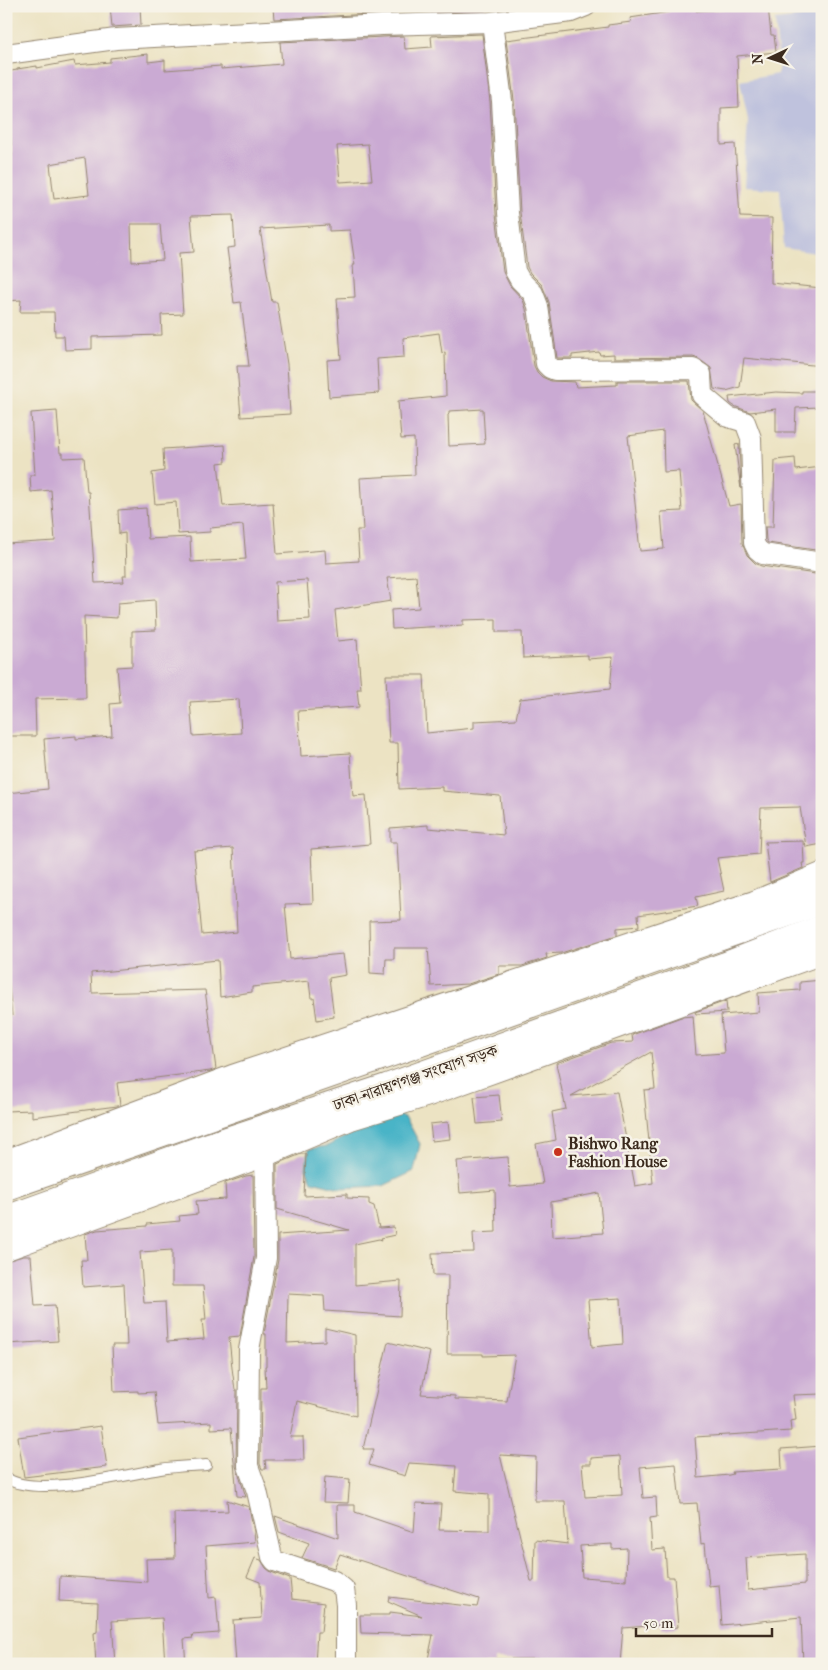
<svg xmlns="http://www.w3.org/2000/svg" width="828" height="1670" viewBox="0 0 828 1670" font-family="'IM FELL French Canon','Noto Serif Bengali',serif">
  <rect width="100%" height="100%" fill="#f7f3e8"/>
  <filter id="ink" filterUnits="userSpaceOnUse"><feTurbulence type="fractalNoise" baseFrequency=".02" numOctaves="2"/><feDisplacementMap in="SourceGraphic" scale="10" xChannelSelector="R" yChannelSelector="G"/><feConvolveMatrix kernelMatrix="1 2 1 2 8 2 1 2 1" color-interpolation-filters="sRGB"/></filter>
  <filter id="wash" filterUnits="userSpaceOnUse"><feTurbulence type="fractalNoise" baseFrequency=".0096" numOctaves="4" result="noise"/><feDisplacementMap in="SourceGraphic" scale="20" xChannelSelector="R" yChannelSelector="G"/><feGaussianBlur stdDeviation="1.12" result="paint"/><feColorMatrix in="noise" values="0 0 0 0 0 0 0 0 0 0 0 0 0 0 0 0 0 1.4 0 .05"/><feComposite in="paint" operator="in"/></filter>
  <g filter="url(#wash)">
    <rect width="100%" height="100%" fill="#ece3c3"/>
    <!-- industrial -->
    <polygon fill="#bfc2dd" points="822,15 822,254 784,248 780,189 744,187 748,120 740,81 777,74 779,65 775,20"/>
    <!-- water -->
    <polygon fill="#49b4c7" stroke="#426f72" points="389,1110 406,1118 420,1144 414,1171 383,1186 340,1188 312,1181 306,1168 309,1149 327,1146 351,1134 359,1126"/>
    <g id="blocks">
      <!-- building -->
      <g fill="#caaad3" fill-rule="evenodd">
        <polygon points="110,6 140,6 141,25 112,27"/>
        <polygon points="292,6 391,6 392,13 274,19 273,8"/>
        <polygon points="430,6 485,6 485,10 431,12"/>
        <polygon points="669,6 696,6 696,11 725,9 724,6 768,6 771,35 774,35 776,52 737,56 739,107 721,108 721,145 735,144 740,217 772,218 771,283 822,288 822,366 744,358 740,387 726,391 714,389 711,368 699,359 693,357 614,358 614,354 600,355 599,352 572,355 572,358 557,358 549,302 542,285 530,273 527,267 520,212 514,100 506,40 608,27 608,25 631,22 630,18 669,12"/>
        <path d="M 482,34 L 490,102 L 496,214 L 503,272 L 510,286 L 523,300 L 526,309 L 534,366 L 537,372 L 542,377 L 551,381 L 575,382 L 576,387 L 617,385 L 617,381 L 689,381 L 691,400 L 703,411 L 729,506 L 741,504 L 742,543 L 747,555 L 755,563 L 761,566 L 822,575 L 822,642 L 817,701 L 822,701 L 822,844 L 806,847 L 800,807 L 761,808 L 759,854 L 717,858 L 724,891 L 696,897 L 698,906 L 638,915 L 639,926 L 617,928 L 617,935 L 561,953 L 546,954 L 547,958 L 522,966 L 499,966 L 499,974 L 468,984 L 431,986 L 428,948 L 394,948 L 394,959 L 386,959 L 385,974 L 370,973 L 369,921 L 401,920 L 397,842 L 390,842 L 390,828 L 428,825 L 428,828 L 504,835 L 500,796 L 442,791 L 442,787 L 399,789 L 398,743 L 389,743 L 386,675 L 424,675 L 427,733 L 474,728 L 474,721 L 516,719 L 520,699 L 610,689 L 613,657 L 588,659 L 588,655 L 523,658 L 522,632 L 496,632 L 496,619 L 463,620 L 463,625 L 392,629 L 391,610 L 419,608 L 416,576 L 387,578 L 391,601 L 335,610 L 338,641 L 357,639 L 361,689 L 357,689 L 359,707 L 298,711 L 301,756 L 350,753 L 353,796 L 366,795 L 370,844 L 311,849 L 313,903 L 285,904 L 290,959 L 343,954 L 346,975 L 329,978 L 334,1017 L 317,1020 L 314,998 L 311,998 L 309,981 L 252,987 L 252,992 L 220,997 L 218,960 L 91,973 L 92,993 L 205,990 L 216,1069 L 210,1071 L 117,1083 L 120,1105 L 117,1106 L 32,1117 L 32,1110 L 6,1111 L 6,1016 L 12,1016 L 6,958 L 6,793 L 48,789 L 44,739 L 76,736 L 76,739 L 112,736 L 110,704 L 120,703 L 117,667 L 132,666 L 132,631 L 156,630 L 155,600 L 118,603 L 117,618 L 84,616 L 86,698 L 35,699 L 36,736 L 6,736 L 9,601 L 6,601 L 6,544 L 55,541 L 51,490 L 31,492 L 30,475 L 35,475 L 31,413 L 57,411 L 60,453 L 63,453 L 63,458 L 84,457 L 87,492 L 89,492 L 95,583 L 124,582 L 123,576 L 126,576 L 125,533 L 119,534 L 118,510 L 146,508 L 148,539 L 190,537 L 191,562 L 246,559 L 243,525 L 210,528 L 210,532 L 178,534 L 176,502 L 155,504 L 152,473 L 164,471 L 163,449 L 225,445 L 226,462 L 218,463 L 223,506 L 273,503 L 277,554 L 325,550 L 326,563 L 359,561 L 357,530 L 363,530 L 360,478 L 415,475 L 414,438 L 401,439 L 398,401 L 446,396 L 445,352 L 442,353 L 439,333 L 403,338 L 404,357 L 377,359 L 379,393 L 329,397 L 327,360 L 341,359 L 337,298 L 355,297 L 353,265 L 355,265 L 350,230 L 329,231 L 329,225 L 260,229 L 272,302 L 277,302 L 287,364 L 290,414 L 241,417 L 237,366 L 249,366 L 241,302 L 234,303 L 227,248 L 235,247 L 233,215 L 191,216 L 194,252 L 179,253 L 183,314 L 161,315 L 162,335 L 92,337 L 92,349 L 65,350 L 64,336 L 55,336 L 54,312 L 20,312 L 21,300 L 6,301 L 6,157 L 12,156 L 9,118 L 6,118 L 6,72 L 17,70 L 17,69 L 37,66 L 37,68 L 74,61 L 75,65 L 110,62 L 110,58 L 148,54 L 148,62 L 165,60 L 165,70 L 221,66 L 221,69 L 282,64 L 280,42 L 404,36 L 405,49 L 432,47 L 431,36 ZM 368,144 L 372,180 L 340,182 L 337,146 ZM 85,158 L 89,195 L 54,199 L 50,164 ZM 131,224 L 160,224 L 163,260 L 132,262 ZM 483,409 L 485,444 L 449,446 L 448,415 L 449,414 L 449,411 ZM 663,431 L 664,472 L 679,471 L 682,511 L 661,512 L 664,549 L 640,551 L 628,436 ZM 307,580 L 310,619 L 277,621 L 275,582 ZM 239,699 L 241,733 L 193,736 L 190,702 ZM 233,848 L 237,932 L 202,935 L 194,851 Z"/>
        <polygon points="802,391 820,391 820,407 796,408 795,432 776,432 776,409 750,412 734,406 730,403 729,397 776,392 802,393"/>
        <polygon points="739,444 741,489 735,445"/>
        <polygon points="795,458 796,470 822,467 822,551 768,543 766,540 765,527 773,527 775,460"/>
        <polygon points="803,841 804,863 802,863 803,868 770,882 765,842"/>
        <path d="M 822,980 L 822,1114 L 819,1114 L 822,1148 L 822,1394 L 793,1395 L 796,1420 L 790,1421 L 791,1431 L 695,1437 L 698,1478 L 729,1475 L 733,1474 L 732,1472 L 782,1469 L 781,1449 L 822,1446 L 822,1664 L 803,1664 L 801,1617 L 722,1625 L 719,1585 L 709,1586 L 705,1543 L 701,1544 L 697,1503 L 680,1504 L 676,1464 L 640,1467 L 643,1498 L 656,1497 L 657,1517 L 650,1518 L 652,1550 L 665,1549 L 667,1577 L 674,1577 L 678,1627 L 661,1629 L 661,1625 L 623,1628 L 620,1664 L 545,1664 L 545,1659 L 495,1659 L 495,1664 L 427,1664 L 433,1635 L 361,1633 L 360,1615 L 390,1615 L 390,1612 L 422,1616 L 388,1601 L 389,1597 L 477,1607 L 479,1599 L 340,1554 L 334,1568 L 302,1558 L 309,1543 L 279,1532 L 275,1516 L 338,1538 L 337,1505 L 355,1505 L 355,1512 L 414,1532 L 416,1503 L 441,1504 L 439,1530 L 489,1531 L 489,1494 L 454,1491 L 456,1466 L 409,1463 L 405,1476 L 369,1465 L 374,1449 L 363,1449 L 388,1342 L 430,1352 L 421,1394 L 455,1396 L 455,1399 L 507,1401 L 515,1355 L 483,1356 L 483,1354 L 447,1354 L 448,1275 L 433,1275 L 432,1253 L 474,1252 L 473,1233 L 496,1232 L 495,1190 L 460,1193 L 457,1161 L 508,1157 L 510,1187 L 543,1184 L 536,1144 L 556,1140 L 552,1112 L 566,1109 L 556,1063 L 611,1043 L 633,1042 L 632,1035 L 681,1017 L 693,1016 L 696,1055 L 724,1053 L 721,1015 L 759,1012 L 758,993 L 800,990 L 800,982 ZM 651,1052 L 655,1089 L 644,1090 L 653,1183 L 635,1186 L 617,1092 L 571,1096 ZM 599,1193 L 603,1233 L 552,1237 L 551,1202 ZM 621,1298 L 623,1344 L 592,1347 L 588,1300 ZM 500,1455 L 536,1457 L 535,1501 L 565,1501 L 568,1544 L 535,1540 L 534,1581 L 531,1581 ZM 620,1456 L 622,1495 L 585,1497 L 582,1464 L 591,1464 L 591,1458 ZM 612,1544 L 612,1549 L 627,1548 L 626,1580 L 582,1577 L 580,1546 ZM 805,1554 L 805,1584 L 748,1590 L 746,1558 Z"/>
        <polygon points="726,1001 727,1012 696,1014 695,1012"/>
        <polygon points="499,1095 502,1122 477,1124 474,1097"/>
        <polygon points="448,1122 450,1139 432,1141 430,1124"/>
        <polygon points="301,1154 306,1154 304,1196 347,1194 347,1198 369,1199 369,1204 374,1206 379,1228 394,1227 395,1235 381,1238 382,1240 379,1239 355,1244 355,1285 401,1281 400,1316 325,1311 324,1296 288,1294 287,1343 325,1341 325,1328 355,1335 356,1416 297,1401 290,1437 303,1437 304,1460 265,1460 266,1469 262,1469 260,1464 261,1388 266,1388 265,1366 266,1366 266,1334 264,1334 278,1260 278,1235 349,1230 277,1209 277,1164"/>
        <path d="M 253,1175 L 254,1257 L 240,1336 L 229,1337 L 232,1368 L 235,1390 L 237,1390 L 236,1466 L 246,1497 L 237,1496 L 231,1428 L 211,1429 L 211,1422 L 158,1425 L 154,1392 L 138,1393 L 138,1391 L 114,1392 L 112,1345 L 127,1345 L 124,1284 L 83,1287 L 81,1260 L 87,1260 L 85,1234 L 97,1230 L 147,1226 L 147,1224 L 180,1221 L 179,1216 L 198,1214 L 196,1201 L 226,1199 L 225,1183 L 246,1176 ZM 172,1250 L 172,1286 L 203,1286 L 206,1320 L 202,1320 L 204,1339 L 167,1342 L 165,1302 L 144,1303 L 140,1252 Z"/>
        <polygon points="23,1256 31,1256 35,1306 55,1305 58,1341 6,1344 6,1261"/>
        <polygon points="101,1426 107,1467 24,1477 18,1437"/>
        <polygon points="325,1477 350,1479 348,1503 323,1502"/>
        <polygon points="227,1500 249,1507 254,1532 255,1542 206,1546 209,1598 216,1597 219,1633 192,1635 193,1638 184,1639 186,1664 165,1664 162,1618 112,1621 115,1664 96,1664 94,1633 97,1632 98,1603 59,1601 60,1576 147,1582 146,1559 175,1558 174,1513 228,1511"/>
        <polygon points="255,1558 261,1560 266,1568 271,1572 290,1579 292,1599 324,1603 321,1632 317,1632 315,1664 236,1664 233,1620 262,1618 260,1582 247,1577"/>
      </g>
    </g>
  </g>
  <g filter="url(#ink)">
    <use href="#blocks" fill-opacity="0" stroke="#948670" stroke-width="1"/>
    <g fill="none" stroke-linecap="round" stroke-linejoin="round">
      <!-- lane casing -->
      <g stroke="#948670" stroke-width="12">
        <path id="lane" d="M 6,1478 C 36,1498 124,1475 160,1469 C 175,1466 191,1466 206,1465"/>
      </g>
      <!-- street casing -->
      <g stroke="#948670" stroke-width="22">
        <g id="street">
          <polyline points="492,22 502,101 508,213 515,271 520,280 533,293 538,306 546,364 550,368 555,370 693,369 701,374 702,395 728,417 745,422 751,438 754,543 757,549 763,554 822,563"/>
          <polyline points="6,54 116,39 382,25 492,22 571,12 586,6"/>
          <polyline points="265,1139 266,1258 249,1350 248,1466 257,1491 272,1557 275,1561 334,1581 344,1589 346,1605 346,1664"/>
        </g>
      </g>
      <!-- secondary casing -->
      <g stroke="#948670" stroke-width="30">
        <g id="secondary">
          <polyline points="6,1164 233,1079 755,905 822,877"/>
          <polyline points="6,1246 265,1152 350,1116 428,1092 822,950"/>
        </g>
      </g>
      <!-- primary casing -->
      <g stroke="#948670" stroke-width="30">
        <g id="primary">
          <path d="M 6,1186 C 220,1112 433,1039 646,962 C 704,941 764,922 822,900"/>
          <polyline points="6,1220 212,1146 387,1088 726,966 822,929"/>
        </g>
      </g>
      <!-- lane -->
      <use href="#lane" stroke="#fff" stroke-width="10"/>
      <!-- street -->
      <use href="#street" stroke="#fff" stroke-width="20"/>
      <!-- secondary -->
      <use href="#secondary" stroke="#fff" stroke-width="28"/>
      <!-- primary -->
      <use href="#primary" stroke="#fff" stroke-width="28"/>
    </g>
  </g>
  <!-- markers -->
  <circle fill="#c8321e" stroke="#f7f3e8" stroke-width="2" cx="558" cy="1152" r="5"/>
  <g text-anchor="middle" stroke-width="5" stroke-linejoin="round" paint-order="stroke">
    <!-- street labels -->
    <g font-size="16" fill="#3b2a1e" stroke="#f7f3e8">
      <text transform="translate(415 1077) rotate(-19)" y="6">ঢাকা-নারায়ণগঞ্জ সংযোগ সড়ক</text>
    </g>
    <!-- poi labels -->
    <g font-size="16" font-weight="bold" fill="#3b2a1e" stroke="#f7f3e8" text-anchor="start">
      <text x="568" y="1149">Bishwo Rang<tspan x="568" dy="18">Fashion House</tspan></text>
    </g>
  </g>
  <!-- margin -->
  <rect width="828" height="1670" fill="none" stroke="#f7f3e8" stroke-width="25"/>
  <!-- north arrow -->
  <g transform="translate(770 58) rotate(266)" stroke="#f7f3e8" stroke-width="4" paint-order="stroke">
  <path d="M0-4L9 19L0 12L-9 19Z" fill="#3b2a1e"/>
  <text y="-8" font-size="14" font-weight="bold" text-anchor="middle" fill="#3b2a1e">N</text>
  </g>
  <!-- scale -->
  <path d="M636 1628v8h136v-8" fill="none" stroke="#3b2a1e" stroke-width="2.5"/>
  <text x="643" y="1628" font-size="15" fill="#3b2a1e" stroke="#f7f3e8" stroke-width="4" paint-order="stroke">50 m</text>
</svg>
